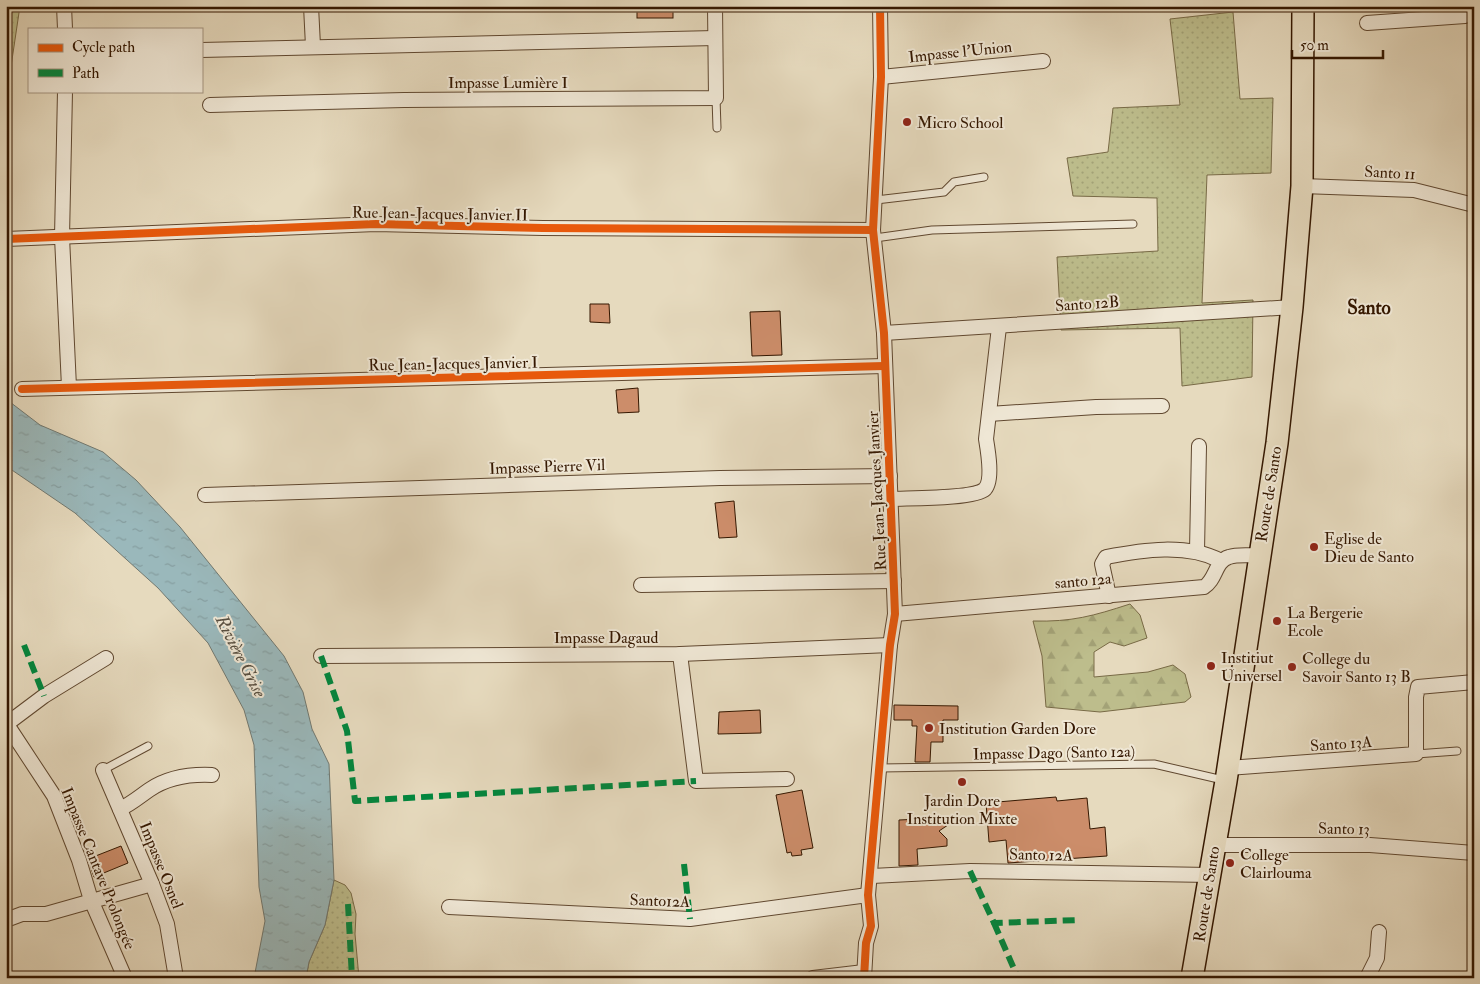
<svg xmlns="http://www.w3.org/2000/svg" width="1480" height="984" viewBox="0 0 1480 984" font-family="'IM FELL Double Pica',serif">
  <defs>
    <pattern id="grass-dots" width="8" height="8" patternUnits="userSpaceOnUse" patternTransform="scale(1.25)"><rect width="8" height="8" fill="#bdbd8c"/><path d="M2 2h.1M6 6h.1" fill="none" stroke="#a3a277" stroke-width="1.8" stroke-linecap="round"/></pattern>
    <pattern id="forest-firs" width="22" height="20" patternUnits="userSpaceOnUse" patternTransform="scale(1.25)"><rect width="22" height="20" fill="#bdbd8c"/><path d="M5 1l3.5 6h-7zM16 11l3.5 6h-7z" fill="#a3a277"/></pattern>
    <pattern id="water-ripples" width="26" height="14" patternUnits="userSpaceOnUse" patternTransform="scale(1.25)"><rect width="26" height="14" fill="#9ab8bb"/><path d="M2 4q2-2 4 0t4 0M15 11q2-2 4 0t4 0" fill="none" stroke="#859d9f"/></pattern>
  </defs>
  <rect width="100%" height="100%" fill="#e6dabe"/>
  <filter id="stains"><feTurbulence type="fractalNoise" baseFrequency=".004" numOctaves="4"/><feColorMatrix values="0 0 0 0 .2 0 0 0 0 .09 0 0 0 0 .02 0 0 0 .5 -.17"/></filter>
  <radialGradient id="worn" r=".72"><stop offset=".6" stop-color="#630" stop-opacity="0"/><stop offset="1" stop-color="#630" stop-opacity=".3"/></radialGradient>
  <!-- grass -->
  <g fill="url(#grass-dots)" stroke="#786a46">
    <polygon points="6,6 20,6 6,100"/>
    <polygon points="1233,12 1240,99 1273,98 1271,173 1207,175 1202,303 1253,300 1252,377 1182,386 1180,328 1061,330 1057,257 1158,251 1157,198 1073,196 1067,158 1108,152 1113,108 1180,105 1170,19"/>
    <polygon points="334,880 345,885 351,893 356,914 355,934 359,978 306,978 309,962 325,925"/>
  </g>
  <!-- forest -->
  <path fill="url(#forest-firs)" stroke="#786a46" d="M 1130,604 L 1140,615 L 1147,638 L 1124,646 L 1110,642 L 1094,652 L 1094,677 L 1148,672 L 1173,665 L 1185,674 L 1191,697 L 1185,702 L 1100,712 L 1046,707 L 1042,656 L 1033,621 C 1072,622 1093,616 1130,604 Z"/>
  <!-- water -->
  <polygon fill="url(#water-ripples)" stroke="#717870" points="6,399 40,425 103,452 136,480 180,527 284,656 303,692 312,729 329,764 334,880 325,925 309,962 306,978 254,978 265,921 259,887 254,745 244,710 208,643 158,588 75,513 6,466"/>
  <!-- building -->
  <g fill="#cc8d6a" stroke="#341700">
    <rect x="637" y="6" width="36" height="12"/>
    <polygon points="590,304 609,304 610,323 590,322"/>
    <polygon points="780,311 782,355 752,356 750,312"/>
    <polygon points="638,388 639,412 618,413 616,390"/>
    <polygon points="734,501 737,537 719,538 715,503"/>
    <polygon points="894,705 958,706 958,720 943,720 943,742 931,742 930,762 915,762 917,726 912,726 912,720 894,720"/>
    <polygon points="760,710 761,733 718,734 719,712"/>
    <polygon points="802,790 813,848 801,850 802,855 792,856 791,852 787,853 776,795"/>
    <polygon points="1056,797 1057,801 1087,798 1090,829 1105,827 1107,856 1008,863 1006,840 989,842 986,803"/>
    <polygon points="942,818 948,825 939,831 947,839 947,846 917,849 918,865 899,866 899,820"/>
    <polygon points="121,846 128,863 94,877 88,859"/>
  </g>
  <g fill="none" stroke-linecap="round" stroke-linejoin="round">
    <!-- lane casing -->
    <g stroke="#604830" stroke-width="9">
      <g id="lane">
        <polyline points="716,98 717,128"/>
        <polyline points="876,200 944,192 954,182 984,177"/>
        <polyline points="875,238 932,230 1133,224"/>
        <polyline points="1416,754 1457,751"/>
        <polyline points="880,768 1154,764 1223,780"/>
        <polyline points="103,770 148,746"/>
      </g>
    </g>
    <!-- street casing -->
    <g stroke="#604830" stroke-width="16">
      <g id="street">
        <polyline points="64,6 65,29"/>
        <polyline points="311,6 313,46"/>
        <polyline points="1367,23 1465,16"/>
        <polyline points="201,50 715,38"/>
        <polyline points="881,77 1043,61"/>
        <polyline points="65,91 62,237 69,387"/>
        <polyline points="210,105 404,100 716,98 715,6"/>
        <polyline points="1302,186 1414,190 1474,205"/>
        <polyline points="6,239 376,224 543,228 873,230"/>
        <polyline points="884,333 1292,307"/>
        <polyline points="22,389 884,366"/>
        <polyline points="989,414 1096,407 1162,406"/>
        <polyline points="205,495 720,478 890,476"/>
        <path d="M 891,499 C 908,498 975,499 985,489 C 993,480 988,451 986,439 L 999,327"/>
        <polyline points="1197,551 1199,446"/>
        <polyline points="641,585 894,581"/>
        <path d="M 1109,596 L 1102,564 L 1106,557 C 1142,550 1187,543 1221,561"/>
        <path d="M 895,614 L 1204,587 C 1216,580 1215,561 1229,557 C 1238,554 1249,556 1258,555"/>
        <polyline points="680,654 696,781 787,779"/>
        <polyline points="321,656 680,654 890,645"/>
        <polyline points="6,723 54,796 79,860 91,900 125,978"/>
        <polyline points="8,723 44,696 106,658"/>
        <polyline points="1228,768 1416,754 1416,697 1418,687 1474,682"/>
        <polyline points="103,770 152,884 167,924 176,978"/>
        <path d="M 120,809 C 131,804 139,797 149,790 C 168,777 190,774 212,775"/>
        <polyline points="1214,845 1370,845 1474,853"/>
        <polyline points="872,876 970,871 1210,875"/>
        <polyline points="449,907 690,919 868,895"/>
        <polyline points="6,920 22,914 46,914 152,884"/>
        <polyline points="813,978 864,972"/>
        <polyline points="864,978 866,943 871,926 868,895 890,645 895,614 884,333 873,230 881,77 880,6"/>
        <polyline points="1367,978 1377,958 1379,932"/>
      </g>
    </g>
    <!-- primary casing -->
    <g stroke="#341700" stroke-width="24">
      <polyline id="primary" points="1192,978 1226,781 1277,443 1292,307 1302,186 1303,6"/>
    </g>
    <!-- lane -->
    <use href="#lane" stroke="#efe7d5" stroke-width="7"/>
    <!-- street -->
    <use href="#street" stroke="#efe7d5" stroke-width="14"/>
    <!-- primary -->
    <use href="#primary" stroke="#e6dabe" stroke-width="21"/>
    <!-- quiet -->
    <g stroke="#00873e" stroke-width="6" stroke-dasharray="12 6" stroke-linecap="butt">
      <polyline points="24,645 44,696"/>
      <polyline points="321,656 347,731 355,801 696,781"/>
      <polyline points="684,864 690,919"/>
      <polyline points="970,871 994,923 1080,920"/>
      <polyline points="348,904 352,978"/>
      <polyline points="994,923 1018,978"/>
    </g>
    <!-- cycleway casing -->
    <g stroke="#efe7d5" stroke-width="11">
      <g id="cycleway">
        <polyline points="6,239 376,224 543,228 873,230"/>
        <polyline points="22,389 884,366"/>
        <polyline points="864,978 866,943 871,926 868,895 890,645 895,614 884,333 873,230 881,77 880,6"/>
      </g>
    </g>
    <!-- cycleway -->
    <use href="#cycleway" stroke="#e8590c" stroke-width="8"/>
  </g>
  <!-- markers -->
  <g fill="#8f2418" stroke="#efe7d5" stroke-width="2">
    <circle cx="907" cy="122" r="5"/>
    <circle cx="1314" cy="547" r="5"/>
    <circle cx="1277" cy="621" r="5"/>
    <circle cx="1211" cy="666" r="5"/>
    <circle cx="1292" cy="667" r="5"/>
    <circle cx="929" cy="728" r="5"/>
    <circle cx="962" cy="782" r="5"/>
    <circle cx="1230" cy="863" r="5"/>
  </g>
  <g text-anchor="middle" stroke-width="4" stroke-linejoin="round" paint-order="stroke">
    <!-- street labels -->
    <g font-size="16" fill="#341700" stroke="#efe7d5">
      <text transform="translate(960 51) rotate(-6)" y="6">Impasse l'Union</text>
      <text x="508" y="88">Impasse Lumière I</text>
      <text transform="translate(1390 172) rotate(3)" y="6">Santo 11</text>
      <text transform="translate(440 213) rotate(1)" y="6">Rue Jean-Jacques Janvier II</text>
      <text transform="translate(1087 303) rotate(-4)" y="6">Santo 12B</text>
      <text transform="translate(453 363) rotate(-1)" y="6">Rue Jean-Jacques Janvier I</text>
      <text transform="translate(547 466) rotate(-2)" y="6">Impasse Pierre Vil</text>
      <text transform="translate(876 491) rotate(-93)" y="6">Rue Jean-Jacques Janvier</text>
      <text transform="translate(1268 494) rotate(-81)" y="6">Route de Santo</text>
      <text transform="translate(1083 580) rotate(-5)" y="6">santo 12a</text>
      <text x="606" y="643">Impasse Dagaud</text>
      <text transform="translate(1341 743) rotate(-4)" y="6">Santo 13A</text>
      <text transform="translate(1054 752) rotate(-1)" y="6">Impasse Dago (Santo 12a)</text>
      <text transform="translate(1344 828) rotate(1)" y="6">Santo 13</text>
      <text transform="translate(1041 854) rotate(1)" y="6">Santo 12A</text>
      <text transform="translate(162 865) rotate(68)" y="6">Impasse Osnel</text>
      <text transform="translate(99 868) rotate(68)" y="6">Impasse Cantave Prolongée</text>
      <text transform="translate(1206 894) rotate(-81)" y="6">Route de Santo</text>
      <text transform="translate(660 900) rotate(2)" y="6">Santo12A</text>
    </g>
    <!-- poi labels -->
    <g font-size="16" fill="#341700" stroke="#efe7d5" text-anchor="start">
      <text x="917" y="128">Micro School</text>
      <text x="1324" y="544">Eglise de<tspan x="1324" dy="18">Dieu de Santo</tspan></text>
      <text x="1287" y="618">La Bergerie<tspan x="1287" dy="18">Ecole</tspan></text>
      <text x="1221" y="663">Institiut<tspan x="1221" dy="18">Universel</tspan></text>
      <text x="1302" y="664">College du<tspan x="1302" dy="18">Savoir Santo 13 B</tspan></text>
      <text x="939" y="734">Institution Garden Dore</text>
      <text x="962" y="806" text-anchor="middle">Jardin Dore<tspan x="962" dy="18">Institution Mixte</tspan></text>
      <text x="1240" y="860">College<tspan x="1240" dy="18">Clairlouma</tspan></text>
    </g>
    <!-- water labels -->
    <g font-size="18" font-style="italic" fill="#584f41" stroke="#efe7d5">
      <text transform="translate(241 656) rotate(63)" y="6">Rivière Grise</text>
    </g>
    <!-- quarter labels -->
    <g font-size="19" font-weight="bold" fill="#341700" stroke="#efe7d5">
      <text x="1369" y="314">Santo</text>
    </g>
  </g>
  <!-- margin -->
  <rect width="1480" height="984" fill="none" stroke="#e6dabe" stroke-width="25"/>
  <rect x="8" y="8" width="1465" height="969" fill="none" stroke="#341700" stroke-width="2.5"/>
  <rect x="12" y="12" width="1455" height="959" fill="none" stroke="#341700"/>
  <!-- legend -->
  <rect x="28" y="28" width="175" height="65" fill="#efe7d5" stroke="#a49480"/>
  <rect x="38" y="44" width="25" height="8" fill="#e8590c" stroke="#a49480"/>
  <text x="72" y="52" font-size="15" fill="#341700">Cycle path</text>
  <rect x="38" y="69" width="25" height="8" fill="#00873e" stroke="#a49480"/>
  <text x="72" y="78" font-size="15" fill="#341700">Path</text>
  <!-- scale -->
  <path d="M1292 50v8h91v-8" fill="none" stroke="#341700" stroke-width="2.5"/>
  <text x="1300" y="50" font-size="15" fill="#341700" stroke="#efe7d5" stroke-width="4" paint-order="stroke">50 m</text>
  <rect width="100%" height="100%" filter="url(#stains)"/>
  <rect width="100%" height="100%" fill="url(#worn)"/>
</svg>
